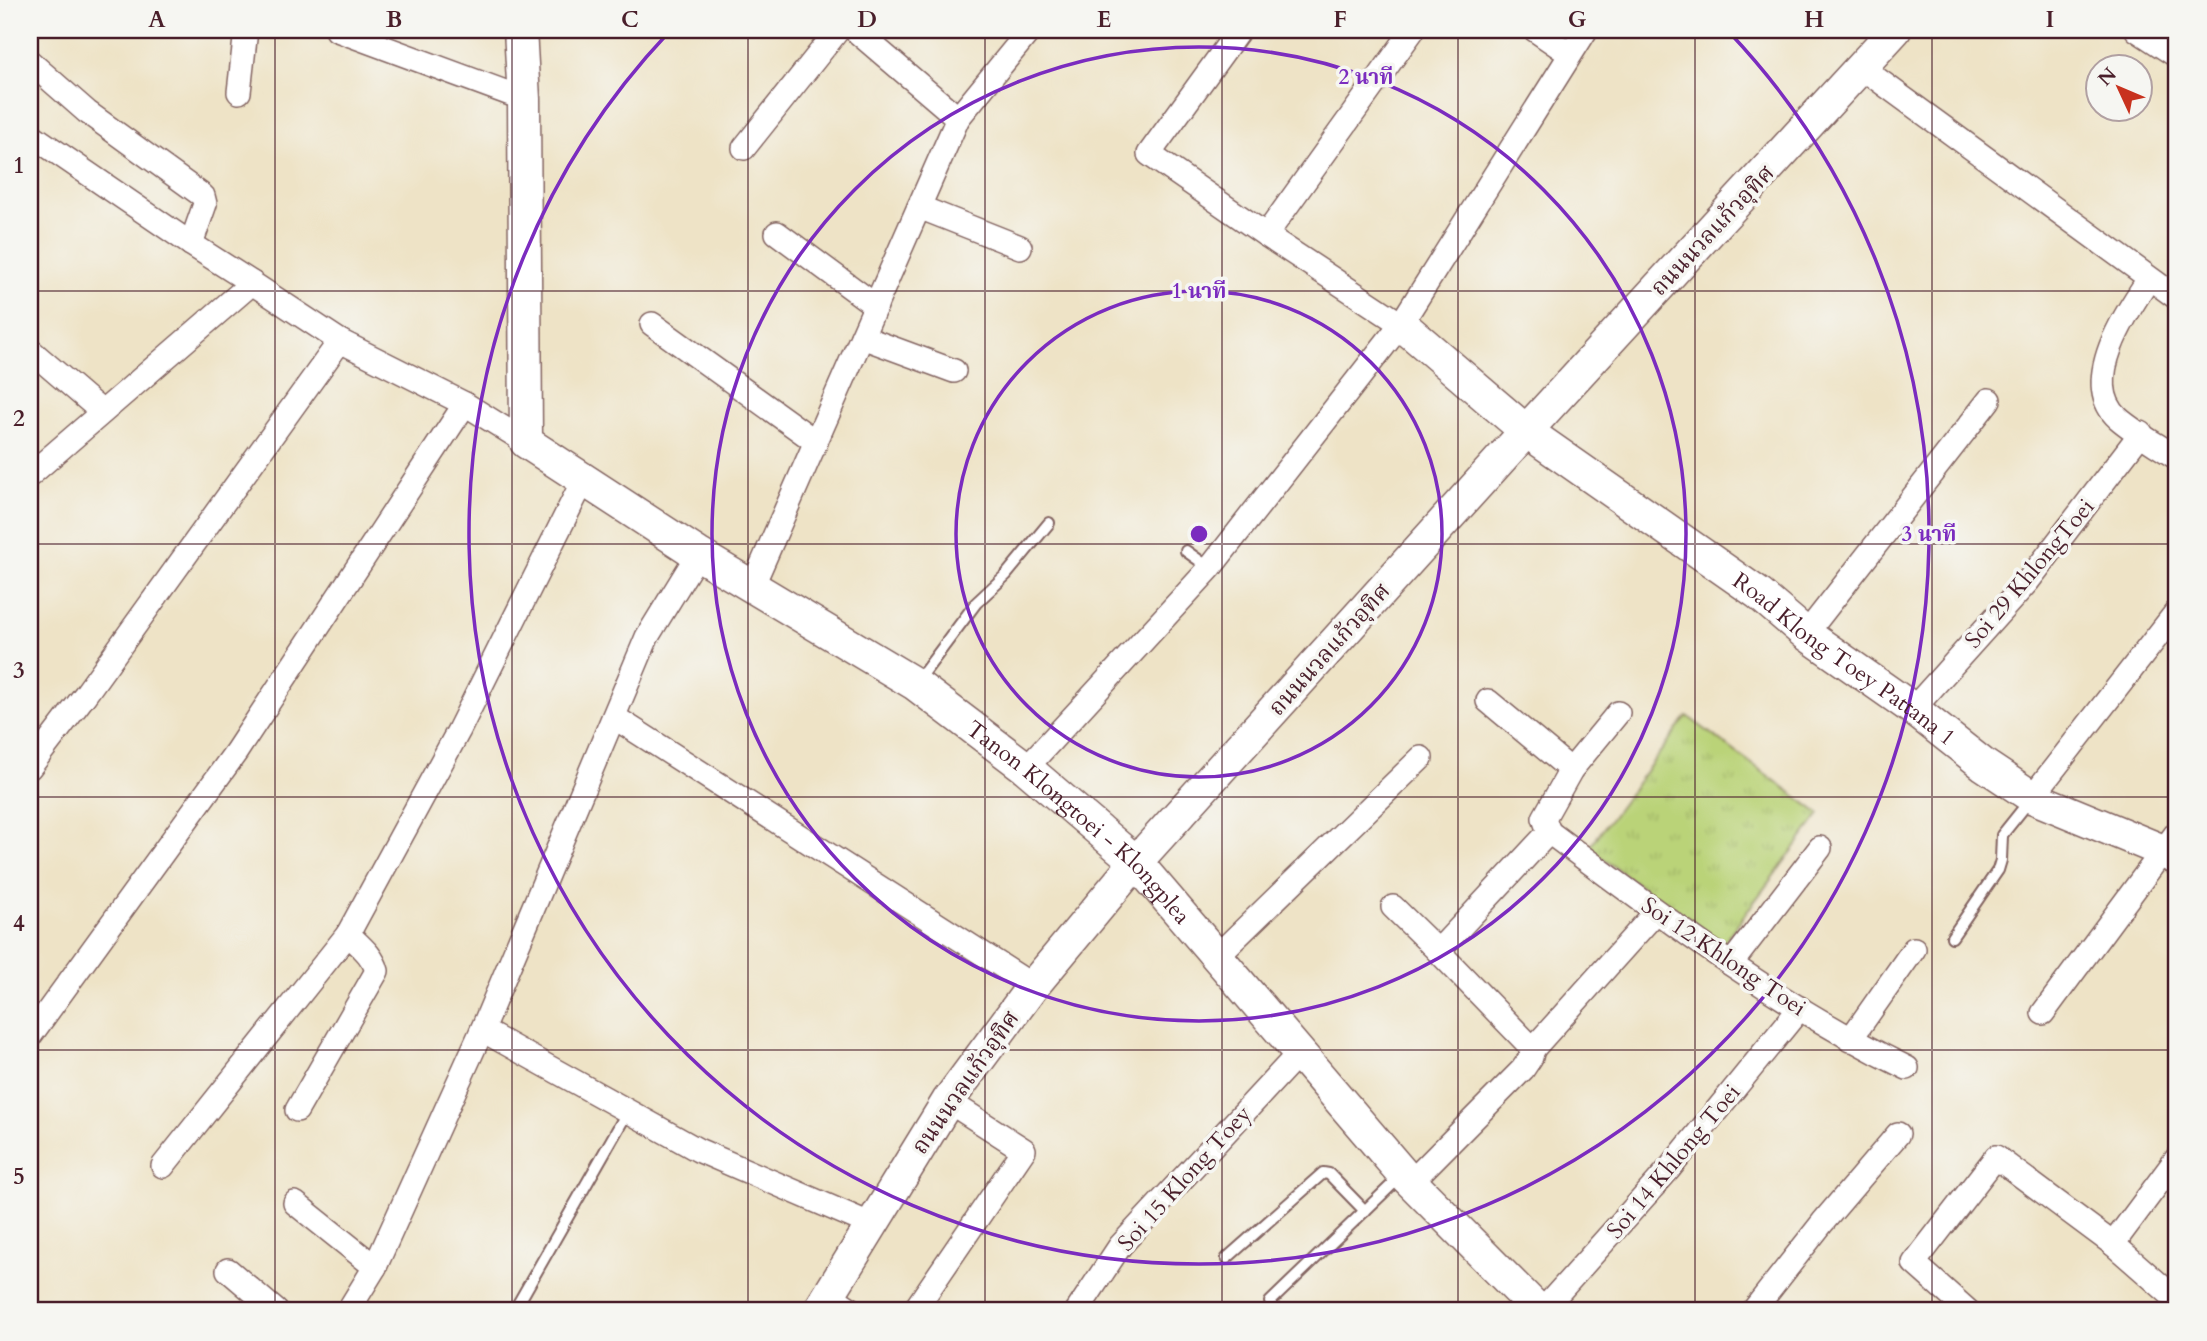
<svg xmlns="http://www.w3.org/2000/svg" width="2207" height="1341" viewBox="0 0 2207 1341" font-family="Cardo,'Noto Serif Thai',serif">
  <defs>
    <pattern id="grass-tufts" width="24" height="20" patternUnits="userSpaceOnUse" patternTransform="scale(1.75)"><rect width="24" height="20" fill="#bad378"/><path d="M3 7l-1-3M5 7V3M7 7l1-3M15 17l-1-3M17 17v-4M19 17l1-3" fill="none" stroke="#a1b568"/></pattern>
  </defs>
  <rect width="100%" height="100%" fill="#f6f6f2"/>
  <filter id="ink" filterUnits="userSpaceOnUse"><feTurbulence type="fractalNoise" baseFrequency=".0143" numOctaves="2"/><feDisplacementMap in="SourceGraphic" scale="14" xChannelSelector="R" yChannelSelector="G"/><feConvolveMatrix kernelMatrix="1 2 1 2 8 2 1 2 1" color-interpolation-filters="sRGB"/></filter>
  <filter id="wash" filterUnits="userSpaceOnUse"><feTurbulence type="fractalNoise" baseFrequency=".00686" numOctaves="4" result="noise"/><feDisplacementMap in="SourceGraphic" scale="28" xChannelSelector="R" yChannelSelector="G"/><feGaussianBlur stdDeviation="1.57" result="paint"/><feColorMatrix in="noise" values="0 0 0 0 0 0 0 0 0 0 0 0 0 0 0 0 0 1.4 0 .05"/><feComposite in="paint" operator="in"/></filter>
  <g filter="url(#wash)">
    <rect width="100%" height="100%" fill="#eee3c6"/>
    <!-- grass -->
    <polygon fill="url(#grass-tufts)" stroke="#827952" stroke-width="2" points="1687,716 1820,814 1721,946 1589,848"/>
  </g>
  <g filter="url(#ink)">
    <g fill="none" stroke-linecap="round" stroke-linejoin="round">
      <!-- lane casing -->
      <g stroke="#836461" stroke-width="14">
        <g id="lane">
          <polyline points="1186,551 1210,568"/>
          <polyline points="917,682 976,603 1006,575 1049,523"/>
          <polyline points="1952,937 1998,870 2001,860 2002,835 2030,800"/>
          <polyline points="1227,1258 1323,1173 1329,1174 1365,1211"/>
          <polyline points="1270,1302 1401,1176"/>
          <polyline points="514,1311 628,1111"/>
        </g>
      </g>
      <!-- street casing -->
      <g stroke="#836461" stroke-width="26">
        <g id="street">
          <polyline points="337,30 524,99"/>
          <polyline points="855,30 958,118"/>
          <polyline points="1239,30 1149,154 1266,235 1401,324"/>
          <polyline points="1535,30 1570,54"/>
          <polyline points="2137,30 2177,56"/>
          <polyline points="30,62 87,112 203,196 205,204 191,244"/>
          <polyline points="1862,68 2177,298"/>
          <polyline points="239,92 246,30"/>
          <polyline points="30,134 191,244 252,283"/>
          <polyline points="744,148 838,30"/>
          <polyline points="919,207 1020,247"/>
          <polyline points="777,233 876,306"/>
          <polyline points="1266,235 1413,30"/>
          <path d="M 2149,279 C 2127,311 2079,382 2118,418 C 2135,433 2158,445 2177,458"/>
          <polyline points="652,324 816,442"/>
          <polyline points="862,337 954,371"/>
          <polyline points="30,350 101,411"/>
          <polyline points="30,475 252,283 340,341 465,404 526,442"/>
          <polyline points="752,587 958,118 1030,30"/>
          <polyline points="1806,634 1989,400"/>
          <polyline points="1488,701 1571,770"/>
          <polyline points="1913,709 2028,581 2141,433"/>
          <polyline points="614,717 1033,986"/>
          <polyline points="30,767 85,695 340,341"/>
          <polyline points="1026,768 1210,568 1401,324 1586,30"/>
          <polyline points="2032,797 2177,611"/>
          <path d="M 1549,832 C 1663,917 1778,1005 1907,1068"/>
          <polyline points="1549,832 1544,818 1571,770 1618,713"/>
          <polyline points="1393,907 1438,951"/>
          <polyline points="1218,955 1421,758"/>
          <polyline points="1731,964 1820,848"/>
          <polyline points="2043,1013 2177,832"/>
          <polyline points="482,1030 698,1150 872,1225"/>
          <polyline points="30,1036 236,752 465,404"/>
          <polyline points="1850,1040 1914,949"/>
          <polyline points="1533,1049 1656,912"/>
          <path d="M 297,1110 L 377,971 C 373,955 359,945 348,934"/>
          <polyline points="163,1166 348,934 459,730 583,481"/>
          <polyline points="1411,1182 1523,1069 1531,1057 1533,1049 1438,951 1549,832"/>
          <polyline points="295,1203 375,1267"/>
          <polyline points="2113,1244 2177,1300"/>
          <polyline points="228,1270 276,1311"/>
          <polyline points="829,1295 854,1311"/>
          <polyline points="348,1311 375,1267 482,1030 647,637 698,554"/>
          <polyline points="914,1311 1024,1150 948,1101"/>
          <polyline points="1077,1311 1120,1246 1300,1052"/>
          <polyline points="1542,1311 1669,1169 1800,1008"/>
          <polyline points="1753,1311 1823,1222 1898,1134"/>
          <polyline points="1968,1311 1914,1263 1996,1157 2113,1244 2177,1158"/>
        </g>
      </g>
      <!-- secondary casing -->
      <g stroke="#836461" stroke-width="35">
        <g id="secondary">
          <path id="s1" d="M 520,30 L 524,99 L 526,442 L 698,554 L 915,684 L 1026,768 L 1136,862 L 1403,1174 L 1539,1311"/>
          <path id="s2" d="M 1401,324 L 1526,431 L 1759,594 L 1806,634 L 1913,709 L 1984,765 L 2032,797 L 2163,851 L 2177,859"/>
          <polyline points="819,1311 948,1101 1033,986 1136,862 1526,431 1895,30"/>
        </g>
      </g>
      <!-- lane -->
      <use href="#lane" stroke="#fff" stroke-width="10"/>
      <!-- street -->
      <use href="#street" stroke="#fff" stroke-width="23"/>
      <!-- secondary -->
      <use href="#secondary" stroke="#fff" stroke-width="32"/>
    </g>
  </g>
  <!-- grid -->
  <path fill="none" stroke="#4a1f2b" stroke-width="2" stroke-opacity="0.55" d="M 275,30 L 275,1311M 512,30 L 512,1311M 748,30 L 748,1311M 985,30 L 985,1311M 1222,30 L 1222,1311M 1458,30 L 1458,1311M 1695,30 L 1695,1311M 1932,30 L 1932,1311M 30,291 L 2177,291M 30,544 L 2177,544M 30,797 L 2177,797M 30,1050 L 2177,1050"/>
  <!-- distance rings -->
  <g fill="none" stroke="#7b2cbf" stroke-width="3.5">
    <circle cx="1199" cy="534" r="243"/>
    <circle cx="1199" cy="534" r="487"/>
    <path d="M1729 32A730 730 0 1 1 669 32"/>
  </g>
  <g text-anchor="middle" stroke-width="7" stroke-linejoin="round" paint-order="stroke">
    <!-- street labels -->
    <g font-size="23" fill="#4a1f2b" stroke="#f6f6f2">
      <text transform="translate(1712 230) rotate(-47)" y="8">ถนนนวลแก้วอุทิศ</text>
      <text transform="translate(2029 573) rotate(-50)" y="8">Soi 29 KhlongToei</text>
      <text transform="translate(1329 649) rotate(-48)" y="8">ถนนนวลแก้วอุทิศ</text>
      <text dy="8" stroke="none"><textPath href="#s2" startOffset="556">Road Klong Toey Pattana 1</textPath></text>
      <text dy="8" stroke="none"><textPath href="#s1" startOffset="1085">Tanon Klongtoei - Klongplea</textPath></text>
      <text transform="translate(1724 956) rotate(34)" y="8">Soi 12 Khlong Toei</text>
      <text transform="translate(965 1082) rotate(-55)" y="8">ถนนนวลแก้วอุทิศ</text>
      <text transform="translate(1673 1161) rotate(-50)" y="8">Soi 14 Khlong Toei</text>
      <text transform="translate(1184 1178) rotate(-48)" y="8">Soi 15 Klong Toey</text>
    </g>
  </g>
  <circle cx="1199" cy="534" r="10" fill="#7b2cbf" stroke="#f6f6f2" stroke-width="3.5"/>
  <g font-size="21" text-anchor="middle" font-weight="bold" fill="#7b2cbf" stroke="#f6f6f2" stroke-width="7" stroke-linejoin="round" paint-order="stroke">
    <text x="1366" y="84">2 นาที</text>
    <text x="1199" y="298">1 นาที</text>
    <text x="1929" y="541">3 นาที</text>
  </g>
  <!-- margin -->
  <rect width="2207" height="1341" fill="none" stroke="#f6f6f2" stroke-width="77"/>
  <!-- north arrow -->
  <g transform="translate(2119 88) rotate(314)"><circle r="33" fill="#f6f6f2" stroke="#b1a0a2" stroke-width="2"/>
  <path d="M0-5L12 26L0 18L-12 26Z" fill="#c8321e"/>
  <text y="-10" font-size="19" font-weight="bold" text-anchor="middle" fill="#4a1f2b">N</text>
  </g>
  <rect x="38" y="38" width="2130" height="1264" fill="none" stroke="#4a1f2b" stroke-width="2.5"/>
  <g font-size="23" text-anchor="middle" font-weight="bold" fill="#4a1f2b">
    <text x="157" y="27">A</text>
    <text x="394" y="27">B</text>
    <text x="630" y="27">C</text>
    <text x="867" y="27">D</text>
    <text x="1104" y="27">E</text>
    <text x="1340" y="27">F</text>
    <text x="1577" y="27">G</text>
    <text x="1814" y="27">H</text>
    <text x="2050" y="27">I</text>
    <text x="19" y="173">1</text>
    <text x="19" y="426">2</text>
    <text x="19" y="678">3</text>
    <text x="19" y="931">4</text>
    <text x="19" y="1184">5</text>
  </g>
</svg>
